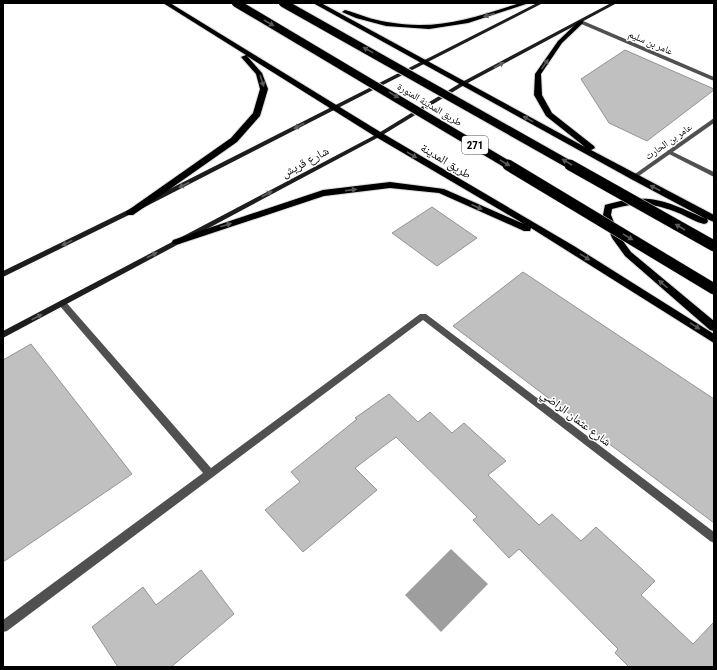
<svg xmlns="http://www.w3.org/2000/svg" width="717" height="670" viewBox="0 0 717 670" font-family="'Roboto Condensed','Noto Naskh Arabic',sans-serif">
  <rect width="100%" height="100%" fill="#fff"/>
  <!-- water -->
  <polygon fill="#9e9e9e" points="451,549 488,584 441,632 405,595"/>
  <!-- building -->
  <g fill="#c0c0c0" stroke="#949494">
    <polygon points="625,50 714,89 714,90 647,141 609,123 581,79"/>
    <polygon points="432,207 477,238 437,266 392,233"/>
    <polygon points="523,272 714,399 714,523 453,326"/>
    <polygon points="31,344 132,474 3,562 3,360"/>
    <polygon points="389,394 418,422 430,412 452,433 464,423 506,461 488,475 539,525 552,514 581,541 596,527 655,581 641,595 693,644 714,622 714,667 629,667 615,653 618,649 519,549 509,558 473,520 477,517 396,437 355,468 377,490 303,552 265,510 300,482 291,472 357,419 355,418"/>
    <polygon points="201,570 234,614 171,667 118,667 92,627 143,587 156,605"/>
  </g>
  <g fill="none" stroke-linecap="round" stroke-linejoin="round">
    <!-- primary casing -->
    <g stroke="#dbdbdb" stroke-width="2">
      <g id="primary">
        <polygon points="163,3 170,3 382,133 574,246 714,334 714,343 531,228 530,231 524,231 439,193 390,188 324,196 179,244 173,244 172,242 173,240 323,190 390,182 444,189 524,224 376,137 247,56 262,73 268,89 260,116 237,142 133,215 127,215 126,213 127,211 231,138 253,113 260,89 256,74 241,57 246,55"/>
        <path d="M 313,3 L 321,3 L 585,147 L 546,116 L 534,95 L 535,74 L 558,41 L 579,21 L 583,21 L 583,23 L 562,43 L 541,74 L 542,95 L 552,113 L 594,146 L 595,148 L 591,150 L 714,215 L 714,222 L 707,219 L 708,221 L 707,223 L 704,224 C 696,222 689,218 681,214 C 655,203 639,201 612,209 L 611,215 L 620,237 L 631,252 L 714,321 L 714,331 L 710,330 L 625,256 L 612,238 L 603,215 L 605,205 C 651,192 665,201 706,219 L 631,179 Z"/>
        <path d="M 520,3 L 529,3 L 468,23 L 429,29 L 386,26 L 356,18 L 342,12 L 345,10 C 359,14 372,20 387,22 C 438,31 472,18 520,3 Z"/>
      </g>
    </g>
    <!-- service -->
    <g fill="#505050" fill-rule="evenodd">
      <polygon points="669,150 714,172 714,177 667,153 667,151"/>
      <polygon points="62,300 65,301 211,468 420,314 426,314 714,532 714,543 710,541 423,320 7,631 3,632 3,620 203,473 59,305 58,303"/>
    </g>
    <!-- minor -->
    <g fill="#505050" fill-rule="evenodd">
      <polygon points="581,20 714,77 714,81 579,23 578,22"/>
      <polygon points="714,118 714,123 636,178 632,178 632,176"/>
    </g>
    <!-- secondary -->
    <g fill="#1d1d1d" fill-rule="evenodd">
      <polygon points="537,3 543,3 141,209 3,277 3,271 136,206"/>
      <polygon points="611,3 617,3 466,84 381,136 3,338 3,331 377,134 462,82"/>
    </g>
    <!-- primary -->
    <use href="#primary" fill="#000" fill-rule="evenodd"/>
    <!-- motorway-bridge-far1 casing -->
    <g stroke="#dbdbdb" stroke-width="10" stroke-linecap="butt">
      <g id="motorway-bridge-far1">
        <polyline points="236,3 510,166"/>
        <polyline points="283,3 572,166"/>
      </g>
    </g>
    <!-- motorway-bridge casing -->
    <g stroke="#dbdbdb" stroke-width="12" stroke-linecap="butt">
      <g id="motorway-bridge">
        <polyline points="508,165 714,289"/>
        <polyline points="570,165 714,246"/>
      </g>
    </g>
    <!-- motorway-bridge-far1 -->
    <use href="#motorway-bridge-far1" stroke="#000" stroke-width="8"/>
    <!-- motorway-bridge -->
    <use href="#motorway-bridge" stroke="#000" stroke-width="11"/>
  </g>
  <!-- one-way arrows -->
  <defs><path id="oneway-solid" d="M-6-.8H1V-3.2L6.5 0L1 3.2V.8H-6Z"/></defs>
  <g fill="#595959">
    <use href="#oneway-solid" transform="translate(489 15) rotate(163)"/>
    <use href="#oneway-solid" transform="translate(269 23) rotate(30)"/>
    <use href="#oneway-solid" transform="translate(368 50) rotate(-151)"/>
    <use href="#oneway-solid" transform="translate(545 64) rotate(-56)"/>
    <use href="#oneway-solid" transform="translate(262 81) rotate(72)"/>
    <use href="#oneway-solid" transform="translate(394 95) rotate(31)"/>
    <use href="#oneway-solid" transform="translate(528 119) rotate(-151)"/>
    <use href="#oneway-solid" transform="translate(412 155) rotate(31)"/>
    <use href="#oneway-solid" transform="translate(567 162) rotate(-150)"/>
    <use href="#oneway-solid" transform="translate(505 163) rotate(31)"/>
    <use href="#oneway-solid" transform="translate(655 188) rotate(-152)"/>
    <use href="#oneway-solid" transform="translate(351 190) rotate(-7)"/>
    <use href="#oneway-solid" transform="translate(477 207) rotate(24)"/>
    <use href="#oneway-solid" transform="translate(226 225) rotate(-18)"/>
    <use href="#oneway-solid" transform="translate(680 227) rotate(-150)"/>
    <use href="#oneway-solid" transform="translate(628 237) rotate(31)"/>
    <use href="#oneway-solid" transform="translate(585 257) rotate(32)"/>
    <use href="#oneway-solid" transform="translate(663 284) rotate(-140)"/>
    <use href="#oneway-solid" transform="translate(695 326) rotate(32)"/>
  </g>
  <g fill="#616161">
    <use href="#oneway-solid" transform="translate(499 65) rotate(-28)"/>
    <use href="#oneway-solid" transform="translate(299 126) rotate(153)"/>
    <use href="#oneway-solid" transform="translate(184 185) rotate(153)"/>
    <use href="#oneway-solid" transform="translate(267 194) rotate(-28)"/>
    <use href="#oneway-solid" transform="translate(67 243) rotate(154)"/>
    <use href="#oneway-solid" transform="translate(152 255) rotate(-28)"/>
    <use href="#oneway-solid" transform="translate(37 317) rotate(-28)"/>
  </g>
  <g text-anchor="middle" stroke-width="3" stroke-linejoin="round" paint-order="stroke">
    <!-- far-street labels -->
    <g font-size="10" fill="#000" stroke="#fff">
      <text transform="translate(651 42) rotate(23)" y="4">عامر بن سليم</text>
      <text transform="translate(430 104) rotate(31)" y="4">طريق المدينة المنورة</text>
      <text transform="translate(668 141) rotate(-35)" y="4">عامر بن الحارث</text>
    </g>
    <!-- shield labels -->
    <rect fill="#fff" stroke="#4c4c4c" stroke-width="1" x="462" y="136" width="26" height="18" rx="3"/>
    <g font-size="11" font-weight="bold" fill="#000">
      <text x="475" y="149">271</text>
    </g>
    <!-- street labels -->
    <g font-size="12" fill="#000" stroke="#fff">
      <text transform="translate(446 161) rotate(31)" y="4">طريق المدينة</text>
      <text transform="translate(305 162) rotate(-28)" y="4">شارع قريش</text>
      <text transform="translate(576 418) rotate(37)" y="4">شارع عثمان الراضي</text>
    </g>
  </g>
  <!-- border -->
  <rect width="717" height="670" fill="none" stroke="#000000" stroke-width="8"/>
</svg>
